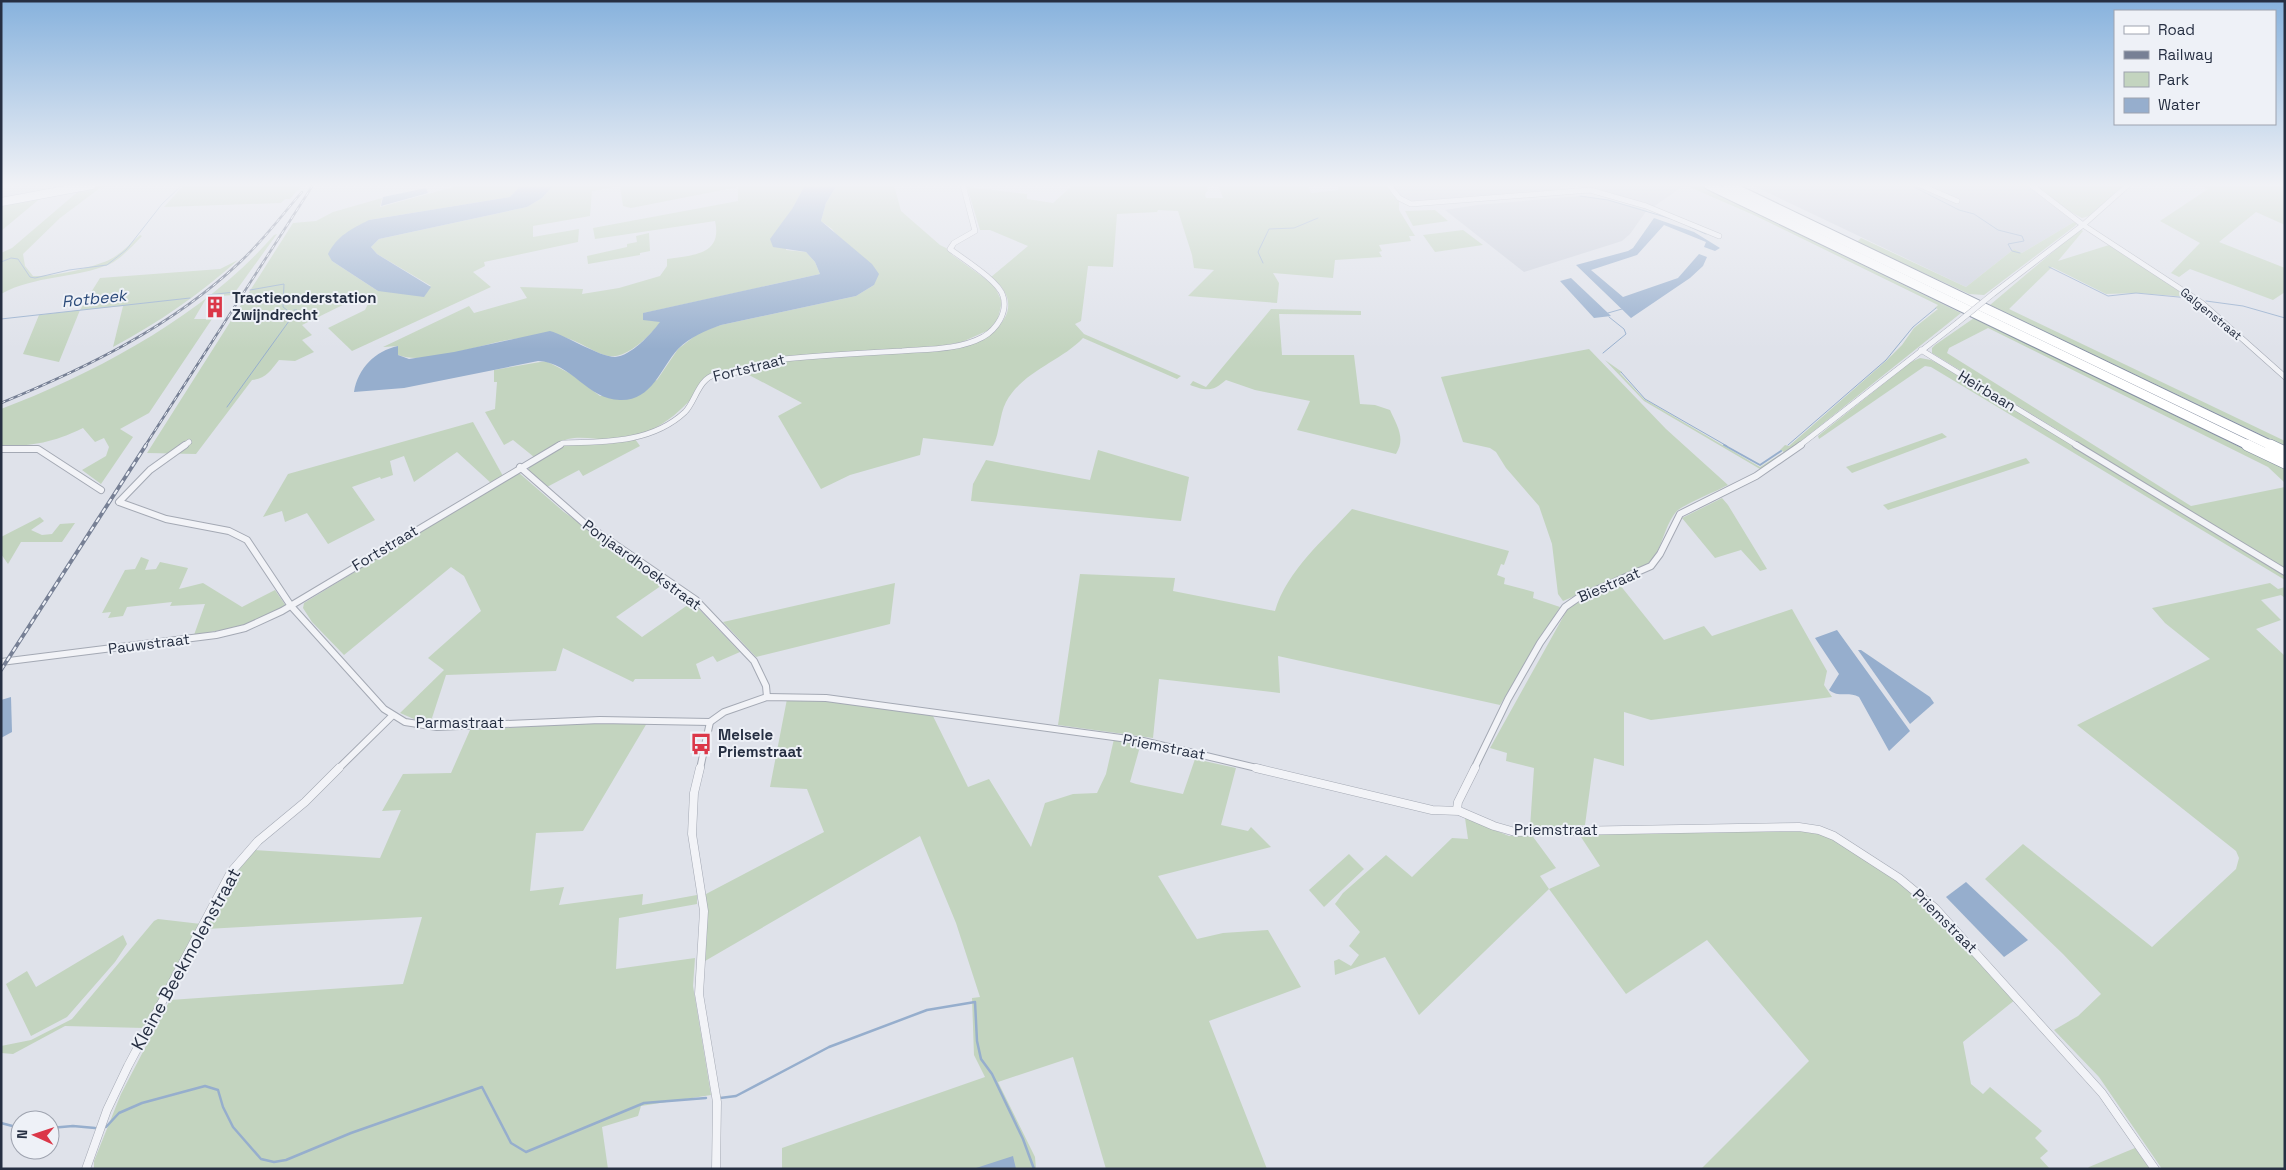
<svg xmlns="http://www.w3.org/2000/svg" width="2286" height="1170" viewBox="0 0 2286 1170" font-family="'Space Grotesk',sans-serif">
  <rect width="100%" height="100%" fill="#dfe2ea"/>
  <!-- built -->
  <g fill="#ccd1dc">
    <polygon points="1392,185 1564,185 1559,189 1413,201 1402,197"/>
    <polygon points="1571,185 1685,185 1653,207 1598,190"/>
    <polygon points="1752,185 2027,185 2074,222 2022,253 2014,249 1966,287"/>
    <polygon points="1579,196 1608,200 1647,210 1630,234 1622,241 1524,272 1445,210 1477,205"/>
  </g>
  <!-- green -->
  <g fill="#c3d4bf">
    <path d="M 102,185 L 117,185 L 100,188 L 60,218 L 23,254 L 25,266 L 33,276 C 53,277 91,268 109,260 C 121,254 130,244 140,235 L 142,236 C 133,245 122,258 110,264 C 75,279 35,275 1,294 L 1,253 L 12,248 L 81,189 Z"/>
    <polygon points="184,185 302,185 290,199 285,199 281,203 164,207"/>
    <path d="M 461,185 L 521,185 L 510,197 L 369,220 L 332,261 L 378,291 L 431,286 L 377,254 L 371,247 L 379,239 L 527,207 L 542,198 L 554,185 L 805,185 L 792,209 L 786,250 L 806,252 L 815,262 L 820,274 L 644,313 L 661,322 C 651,334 633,353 616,356 C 598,359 575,334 552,336 C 539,337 526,337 514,339 C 483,343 426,366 398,355 L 398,346 L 383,347 L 469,306 L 474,313 L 527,298 L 520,287 L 583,289 L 582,294 L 619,288 L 660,276 L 667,266 L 667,259 C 691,255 723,256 715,221 L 595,239 L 593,228 L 738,201 L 738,187 L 631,208 L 623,206 L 620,186 L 592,191 L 590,216 L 533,226 L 533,237 L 579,229 L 578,242 L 484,262 L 485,266 L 473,272 L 491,287 L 352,351 L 328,328 L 365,310 L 369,302 L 355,299 L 302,325 L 312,335 L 302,340 L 314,352 L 295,361 L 279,360 C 271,370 266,379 252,380 L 196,454 L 147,453 L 293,223 L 316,221 L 333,212 L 382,198 L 380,207 Z"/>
    <path d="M 837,185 L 894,185 L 901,211 L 940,245 L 948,249 L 951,254 L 994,285 L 1002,302 L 997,322 L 989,330 L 962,342 L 940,346 L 785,357 L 750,369 L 713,373 C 688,405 664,432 622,439 C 604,442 585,435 568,439 C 556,442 544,451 534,457 L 513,440 L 504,445 L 485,412 L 495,409 L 497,382 L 494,382 L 494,370 L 546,361 L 571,374 L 600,396 L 657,380 L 678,349 L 700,332 L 721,325 L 856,296 L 874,285 L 832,229 L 821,221 L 826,203 Z"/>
    <path d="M 1073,185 L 1207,185 L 1208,190 L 1205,194 L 1206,198 L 1223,198 L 1218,185 L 1308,185 L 1311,193 L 1339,190 L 1337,185 L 1386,185 L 1399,201 L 1399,210 L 1415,236 L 1409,236 L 1411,241 L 1379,245 L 1382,251 L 1379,252 L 1382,257 L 1335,260 L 1333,278 L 1273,273 L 1279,283 L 1277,303 L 1188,296 L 1214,270 L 1194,268 L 1192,255 L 1178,211 L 1158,210 L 1157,212 L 1117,214 L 1113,267 L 1088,266 L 1081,321 L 1075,324 L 1084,334 L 1181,376 L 1177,379 L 1083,338 C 1060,362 1023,371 1006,402 C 999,416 1000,432 993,446 L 923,438 L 920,455 L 850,475 L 821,489 L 778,416 L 802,403 L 749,375 L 784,361 L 970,344 C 1002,332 1026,304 991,277 L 1028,246 L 990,230 L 980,230 L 967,187 L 1027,194 L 1027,199 L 1053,203 Z"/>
    <polygon points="1685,185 1698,185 1961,313 1775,462 1760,469 1644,401 1605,360 1622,372 1620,373 1644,399 1760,467 1784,452 1780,450 1785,445 1789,446 1886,361 1902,345 1914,328 1938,309 1935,308 1938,305 1756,216"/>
    <polygon points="2036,185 2125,185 2089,216 2082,218 2067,210"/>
    <polygon points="2199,185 2285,185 2285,225 2256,212 2219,242 2285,268 2285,292 2273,300 2190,269 2179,277 2171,273 2200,243 2160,221 2208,189"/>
    <polygon points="43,196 1,231 1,205"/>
    <polygon points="1435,210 1448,221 1413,226 1405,211"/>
    <polygon points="2074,222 2077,224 2075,226 1984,295 1969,294 1857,242 1861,238 1966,287 2014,249 2022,253"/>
    <polygon points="2080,229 2083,231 2058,261 2109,245 2188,297 2138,293 2106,294 2052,267 2009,309 2285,441 2285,446 1990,305"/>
    <polygon points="1463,230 1483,245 1435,252 1423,235"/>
    <polygon points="649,233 650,251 640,253 640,255 588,264 587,256 627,247 627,244 637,242 636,236"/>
    <path d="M 277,234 L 233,295 L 207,297 L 194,319 L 212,319 L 149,413 L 120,429 L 133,437 L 101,484 L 82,470 L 106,456 L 109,447 L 104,438 L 95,442 L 83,428 C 52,443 35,445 1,447 L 1,409 C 97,373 207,313 274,235 Z"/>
    <path d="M 238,260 C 200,294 158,323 113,347 L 123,306 L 80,310 L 59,362 L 23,354 L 39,315 L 80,310 L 100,278 L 220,269 Z"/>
    <path d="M 1271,309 L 1361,311 L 1361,315 L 1279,314 L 1282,355 L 1354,355 L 1360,404 L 1375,405 L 1390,410 C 1397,426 1406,438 1396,454 L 1297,430 L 1310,401 L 1255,390 L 1226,380 C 1212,392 1207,391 1190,385 L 1193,381 L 1206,387 Z"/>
    <polygon points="1974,318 2285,469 2285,483 2268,467 1988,328 1949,348 1947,353 2191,506 2285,487 2285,569 1932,353 1932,348 1935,345"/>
    <path d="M 1589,349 L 1666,429 L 1728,485 C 1717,491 1682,505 1676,512 C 1662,529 1663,553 1645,566 L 1563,601 L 1558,594 L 1552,544 L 1539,506 L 1506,468 L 1496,452 L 1490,448 L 1463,442 L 1441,377 Z"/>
    <polygon points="1920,358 1931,360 1939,364 2285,575 2285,580 1931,367 1925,366 1819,439 1818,436 1911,362"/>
    <polygon points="473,422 503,476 491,483 457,452 414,482 404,456 390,461 393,475 381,479 380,477 352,487 375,520 328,544 307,513 285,522 282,511 263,517 288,474"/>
    <polygon points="1942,433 1947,437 1852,473 1846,467"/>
    <polygon points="635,439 640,446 583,476 579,470 547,487 529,471 529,467 563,445 609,444"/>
    <polygon points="1098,450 1189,477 1181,521 971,501 973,484 986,460 1090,480"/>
    <polygon points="2026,458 2030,463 1888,510 1883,505"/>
    <polygon points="518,472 564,512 665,583 616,617 642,637 692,602 740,652 717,662 713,656 696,664 701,679 635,679 633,682 563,648 556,671 446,675 431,721 414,719 400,713 444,670 428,658 481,611 464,576 451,567 344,655 312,622 303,608 304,603"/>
    <polygon points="1722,498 1728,505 1767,569 1760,571 1741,550 1715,558 1682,518"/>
    <path d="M 1352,509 L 1509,551 L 1504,565 L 1501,564 L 1497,575 L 1505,578 L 1504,584 L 1534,592 L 1533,598 L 1560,607 L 1500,705 L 1278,656 L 1280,693 L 1159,679 L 1153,738 L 1058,725 L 1080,574 L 1175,578 L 1173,591 L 1275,611 C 1287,570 1324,540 1352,509 Z"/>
    <polygon points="40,517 44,521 31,530 42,535 52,534 60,524 75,523 62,542 21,542 8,564 1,554 1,537"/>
    <polygon points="141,557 149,560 145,570 156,569 160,562 188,568 179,589 203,583 242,607 275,590 286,606 243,626 194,635 205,604 170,606 172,602 127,607 123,616 108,618 111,612 102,613 125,570 135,569"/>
    <polygon points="895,583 890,624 756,657 723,622"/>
    <polygon points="2270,583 2278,589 2285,587 2285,598 2281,595 2261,600 2281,620 2256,629 2285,656 2285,1169 2162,1169 2099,1077 2054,1030 2078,1016 2101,994 2063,954 1985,879 2023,844 2152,947 2236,869 2239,858 2236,851 2077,725 2210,659 2165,623 2152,608"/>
    <polygon points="1620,585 1664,640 1704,626 1712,636 1792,609 1827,671 1824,685 1832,697 1651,720 1624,712 1624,766 1594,758 1585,825 1530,828 1534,768 1506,761 1507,753 1490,748 1567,610 1577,603"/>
    <polygon points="787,699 828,701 932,714 968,787 989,779 1031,847 1045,803 1073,794 1097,793 1106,774 1114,739 1141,743 1130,782 1136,784 1183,794 1195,759 1236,768 1221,825 1248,831 1251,827 1271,847 1158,876 1197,939 1223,933 1268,930 1301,987 1209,1021 1267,1169 1106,1169 1073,1057 998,1082 1035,1157 1036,1169 782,1169 782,1148 985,1077 974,1055 972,998 980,997 956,923 920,836 705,961 706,894 824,832 807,789 770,787"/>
    <polygon points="647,723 583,831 536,833 530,891 564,887 559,905 643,894 642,905 697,895 697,904 619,918 616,969 695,958 693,986 711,1095 641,1106 638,1116 602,1127 608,1169 94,1169 94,1161 121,1094 170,1000 403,984 422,917 206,929 242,863 254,850 380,858 401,810 382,811 403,774 451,773 470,730 572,724"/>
    <polygon points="1465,818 1509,836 1531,834 1556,868 1540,876 1549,889 1600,866 1579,834 1809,831 1831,838 1916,893 2016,999 1963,1042 1971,1084 1983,1094 1990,1087 2042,1131 2035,1138 2048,1151 2040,1158 2050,1169 1701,1169 1809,1061 1707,940 1626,994 1549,889 1419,1015 1385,957 1335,975 1334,961 1339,959 1351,966 1359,955 1349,946 1360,932 1335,904 1343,893 1386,855 1412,877 1452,838 1468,839"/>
    <polygon points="1349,854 1364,869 1324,907 1309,890"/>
    <polygon points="158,919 201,924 144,1028 65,1026 13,1054 1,1053 1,1046 31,1040 72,1019 154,921"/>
    <polygon points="123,935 127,944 115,962 67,1017 31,1036 6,984 27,971 36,987"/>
    <polygon points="2135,1148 2150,1169 2087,1169 2089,1167"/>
  </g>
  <!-- water -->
  <g fill="#96aecd">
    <path d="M 521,185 L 554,185 L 542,198 L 527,207 L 379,239 L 371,247 L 377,254 L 431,287 L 424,297 L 378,291 L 332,261 L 328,254 C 337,236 351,229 369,220 L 510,197 Z"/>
    <path d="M 805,185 L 837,185 L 826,203 L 821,221 L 872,264 L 879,274 L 874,285 L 856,296 L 721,325 C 705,331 690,337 678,349 C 660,369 652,401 620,400 C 588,400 571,362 538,361 L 404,388 L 354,392 C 358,368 375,351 398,346 L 398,355 L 409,359 L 454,352 L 550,331 C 567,336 600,357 615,357 C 631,356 651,334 660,322 L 643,320 L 643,313 L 820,274 L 815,262 L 806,252 L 773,247 L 770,239 L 792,209 Z"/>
    <polygon points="426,188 428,193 381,206 383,197"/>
    <polygon points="1654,218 1694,232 1720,248 1715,251 1704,247 1706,242 1664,225 1637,255 1591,270 1623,297 1678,278 1699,254 1707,257 1703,266 1690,278 1631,318 1576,265 1628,251 1633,248"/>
    <polygon points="1571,278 1608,313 1611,316 1594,318 1560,281"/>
    <path d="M 1837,630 L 1910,731 L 1889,751 L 1859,697 C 1849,691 1838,698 1829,690 L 1839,674 L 1815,638 Z"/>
    <polygon points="1858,650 1861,650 1930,697 1934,703 1910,724"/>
    <polygon points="11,697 12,732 1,738 1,700"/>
    <polygon points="1966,882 2028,940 2004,957 1946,897"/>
    <polygon points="1013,1156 1016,1169 973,1169"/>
  </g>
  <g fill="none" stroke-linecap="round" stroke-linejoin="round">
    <!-- stream-far2 -->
    <g stroke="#96aecd" stroke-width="1">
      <polyline points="1910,185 1959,210 1974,214 1998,230 2022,236 2024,241 2008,244 2012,251 2020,253"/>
      <polyline points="1580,196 1608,200 1672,219"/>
      <polyline points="1690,227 1706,234"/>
      <polyline points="1,262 11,258 18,259 30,277 35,278 69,270 107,265 126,250 162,204 182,185"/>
      <polyline points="1263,263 1258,252 1269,229 1294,228 1318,218"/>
      <polyline points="2049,267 2108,296 2136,293 2189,298"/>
      <polyline points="250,290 284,284 283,307 287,310"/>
      <polyline points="207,295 235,292"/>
      <polyline points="2206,301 2243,306 2285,318"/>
      <polyline points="1608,313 1622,309"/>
      <polyline points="1,319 190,298"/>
      <polyline points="1603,353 1626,334 1624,329 1609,317"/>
      <polyline points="1621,372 1645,399 1727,446"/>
      <polyline points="227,407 297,310 294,310"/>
      <polyline points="1788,445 1886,360 1913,327 1936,308"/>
    </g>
    <!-- stream-far1 -->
    <polyline stroke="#96aecd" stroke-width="2" points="1724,445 1760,465 1781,451"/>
    <!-- stream -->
    <g stroke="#96aecd" stroke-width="2.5">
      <polyline points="720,1098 736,1096 829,1047 927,1010 975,1002 977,1041 981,1059 992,1074 1023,1139 1034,1169"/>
      <polyline points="1,1123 20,1128"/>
      <polyline points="106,1127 119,1113 142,1103 205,1086 218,1090 223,1107 233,1127 261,1159 274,1162 286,1160 351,1133 482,1087 511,1143 526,1152 644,1103 706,1098"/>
      <polyline points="50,1128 73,1126 95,1128"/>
    </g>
    <!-- minor-far2 casing -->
    <g stroke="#a4a9b4" stroke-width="6">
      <g id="minor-far2">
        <polyline points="1389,185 1399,198 1411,204 1590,190 1646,206 1719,236"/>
        <polyline points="1920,185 1957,201"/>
        <polyline points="2031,185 2083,225 2202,303 2285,377"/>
        <polyline points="1994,293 2083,225 2128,185"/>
        <polyline points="1921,350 2078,446"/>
        <polyline points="184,446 189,442"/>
        <path d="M 558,446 L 563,443 C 605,442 652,443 685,412 C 695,402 699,378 715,375 C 727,372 740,373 752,370 C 763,368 773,360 784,359 C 823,355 862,353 902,351 C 928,349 959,350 983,337 C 997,329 1008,312 1003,296 C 999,281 963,259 950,249 L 954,243 L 975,231 L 963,185"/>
        <polyline points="1799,446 1957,323"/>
      </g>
    </g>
    <!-- minor-far1 casing -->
    <g stroke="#a4a9b4" stroke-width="8">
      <g id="minor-far1">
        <polyline points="185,445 150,470 119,502 166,519 229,531 247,540 291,606 384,709 405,722 437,727 600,720 710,722 724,712 767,697 826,698 1143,741 1261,769"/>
        <polyline points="2076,445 2285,572"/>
        <polyline points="1,449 38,449 101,490"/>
        <polyline points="520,467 584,523 696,600 754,661 766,686 767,697"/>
        <polyline points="1,662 216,635 245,628 282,611 560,445"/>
        <polyline points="338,769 392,716"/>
        <polyline points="700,769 710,722"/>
        <polyline points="1474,769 1508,699 1540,643 1565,607 1578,598 1651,566 1660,554 1680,514 1756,476 1801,445"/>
      </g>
    </g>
    <!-- minor casing -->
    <g stroke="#a4a9b4" stroke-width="9">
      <g id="minor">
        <polyline points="700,768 694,793 692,834 704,911 699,994 717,1102 716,1169"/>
        <polyline points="1256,768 1432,810 1459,811 1494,826 1515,832 1799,827 1819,830 1834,836 1899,878 1935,908 2102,1093 2155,1169"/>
        <polyline points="1457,809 1458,802 1475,768"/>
        <polyline points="86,1169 107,1110 128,1066 231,872 258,841 305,802 339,768"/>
      </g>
    </g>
    <!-- primary casing -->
    <g stroke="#9da6b6" stroke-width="9">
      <polyline id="primary" points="1,202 92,185"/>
    </g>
    <!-- motorway-far1 casing -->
    <g stroke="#858fa2" stroke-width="11">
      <g id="motorway-far1">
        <polyline points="1709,185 2250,446"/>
        <polyline points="1728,185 2272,446"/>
      </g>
    </g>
    <!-- motorway casing -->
    <g stroke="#858fa2" stroke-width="12">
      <g id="motorway">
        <polyline points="2247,445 2285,463"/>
        <polyline points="2270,445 2285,452"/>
      </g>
    </g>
    <!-- minor-far2 -->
    <use href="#minor-far2" stroke="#f2f3f7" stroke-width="5"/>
    <!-- minor-far1 -->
    <use href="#minor-far1" stroke="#f2f3f7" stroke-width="6"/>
    <!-- minor -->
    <use href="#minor" stroke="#f2f3f7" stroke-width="8"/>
    <!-- primary -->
    <use href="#primary" stroke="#fff" stroke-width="8"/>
    <!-- motorway-far1 -->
    <use href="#motorway-far1" stroke="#fff" stroke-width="9"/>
    <!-- motorway -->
    <use href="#motorway" stroke="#fff" stroke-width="11"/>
    <!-- rail-far1 casing -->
    <g stroke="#778095" stroke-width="2.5">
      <g id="rail-far1">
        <path d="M 1,403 C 86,368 171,327 239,263 C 262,242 281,216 302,192"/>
        <polyline points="145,446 313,185"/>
      </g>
    </g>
    <!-- rail casing -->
    <g stroke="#778095" stroke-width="4">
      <polyline id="rail" points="1,670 146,445"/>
    </g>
    <!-- rail-far1 -->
    <use href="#rail-far1" stroke="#eef1f7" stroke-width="1" stroke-dasharray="4.5" stroke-linecap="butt"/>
    <!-- rail -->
    <use href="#rail" stroke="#eef1f7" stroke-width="2" stroke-dasharray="5.5" stroke-linecap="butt"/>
    <!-- minor-bridge casing -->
    <g stroke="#a4a9b4" stroke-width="6" stroke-linecap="butt">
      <polyline id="minor-bridge" points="1957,323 1994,293"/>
    </g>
    <!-- minor-bridge -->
    <use href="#minor-bridge" stroke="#f2f3f7" stroke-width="5"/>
  </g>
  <!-- sky -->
  <linearGradient id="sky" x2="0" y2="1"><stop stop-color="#87b2dd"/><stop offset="0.53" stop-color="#f1f2f6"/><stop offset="1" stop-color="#f1f2f6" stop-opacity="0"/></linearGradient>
  <rect width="2286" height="349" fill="url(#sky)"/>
  <!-- icons -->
  <defs>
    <g id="building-bare" transform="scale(1.725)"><path d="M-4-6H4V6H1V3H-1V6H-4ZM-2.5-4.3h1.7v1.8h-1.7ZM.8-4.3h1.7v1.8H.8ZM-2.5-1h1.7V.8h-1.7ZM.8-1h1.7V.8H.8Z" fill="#db3748" stroke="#eef1f7" stroke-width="2.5" paint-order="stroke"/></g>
    <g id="bus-bare" transform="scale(1.725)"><path d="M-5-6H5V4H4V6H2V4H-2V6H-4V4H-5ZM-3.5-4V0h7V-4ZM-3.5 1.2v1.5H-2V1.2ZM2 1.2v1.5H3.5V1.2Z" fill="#db3748" stroke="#eef1f7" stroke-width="2.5" paint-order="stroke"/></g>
  </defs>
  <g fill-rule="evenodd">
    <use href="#building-bare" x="215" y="307"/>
    <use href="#bus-bare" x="701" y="744"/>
  </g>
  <g text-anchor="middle" stroke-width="4" stroke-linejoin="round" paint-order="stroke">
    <!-- far-street labels -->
    <g font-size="12" fill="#262f42" stroke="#eef1f7">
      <text transform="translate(2211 314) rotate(39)" y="4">Galgenstraat</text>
    </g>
    <!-- poi labels -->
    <g font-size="15" font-weight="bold" fill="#262f42" stroke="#eef1f7" text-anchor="start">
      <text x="232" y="303">Tractieonderstation<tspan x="232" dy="17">Zwijndrecht</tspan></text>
      <text x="718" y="740">Melsele<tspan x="718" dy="17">Priemstraat</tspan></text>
    </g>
    <!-- street labels -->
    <g font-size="15" fill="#262f42" stroke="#eef1f7">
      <text transform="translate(749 368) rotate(-14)" y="5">Fortstraat</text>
      <text transform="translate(1987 391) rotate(31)" y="5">Heirbaan</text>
      <text transform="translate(385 548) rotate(-31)" y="5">Fortstraat</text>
      <text transform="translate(642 565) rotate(36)" y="5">Ponjaardhoekstraat</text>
      <text transform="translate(1609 585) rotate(-23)" y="5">Biestraat</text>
      <text transform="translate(149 644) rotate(-7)" y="5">Pauwstraat</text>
      <text x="460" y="728">Parmastraat</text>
      <text transform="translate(1164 747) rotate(11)" y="5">Priemstraat</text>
      <text x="1556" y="835">Priemstraat</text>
      <text transform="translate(1945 921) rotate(45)" y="5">Priemstraat</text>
    </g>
    <!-- water labels -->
    <g font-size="16" font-style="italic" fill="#2c4b7a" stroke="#eef1f7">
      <text transform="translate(94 298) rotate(-6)" y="6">Rotbeek</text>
    </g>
    <!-- near-street labels -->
    <g font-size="18" fill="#262f42" stroke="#eef1f7">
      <text transform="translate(186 959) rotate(-61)" y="6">Kleine Beekmolenstraat</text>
    </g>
  </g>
  <!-- border -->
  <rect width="2286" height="1170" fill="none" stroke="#262f42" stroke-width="5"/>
  <!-- legend -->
  <rect x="2114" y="10" width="162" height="115" fill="#eef1f7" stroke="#9ea3af"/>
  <rect x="2124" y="26" width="25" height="8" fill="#ffffff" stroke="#9ea3af"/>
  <text x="2158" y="35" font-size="15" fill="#262f42">Road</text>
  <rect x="2124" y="51" width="25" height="8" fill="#778095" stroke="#9ea3af"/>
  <text x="2158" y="60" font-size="15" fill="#262f42">Railway</text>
  <rect x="2124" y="72" width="25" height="15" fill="#c3d4bf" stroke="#9ea3af"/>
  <text x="2158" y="85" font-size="15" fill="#262f42">Park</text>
  <rect x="2124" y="98" width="25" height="15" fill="#96aecd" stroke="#9ea3af"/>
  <text x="2158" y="110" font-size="15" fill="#262f42">Water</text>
  <!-- north arrow -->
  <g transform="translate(35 1135) rotate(273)"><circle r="24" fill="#eef1f7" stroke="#9ea3af"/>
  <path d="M0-4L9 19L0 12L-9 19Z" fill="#db3748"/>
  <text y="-8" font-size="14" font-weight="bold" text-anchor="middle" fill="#262f42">N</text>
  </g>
</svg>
